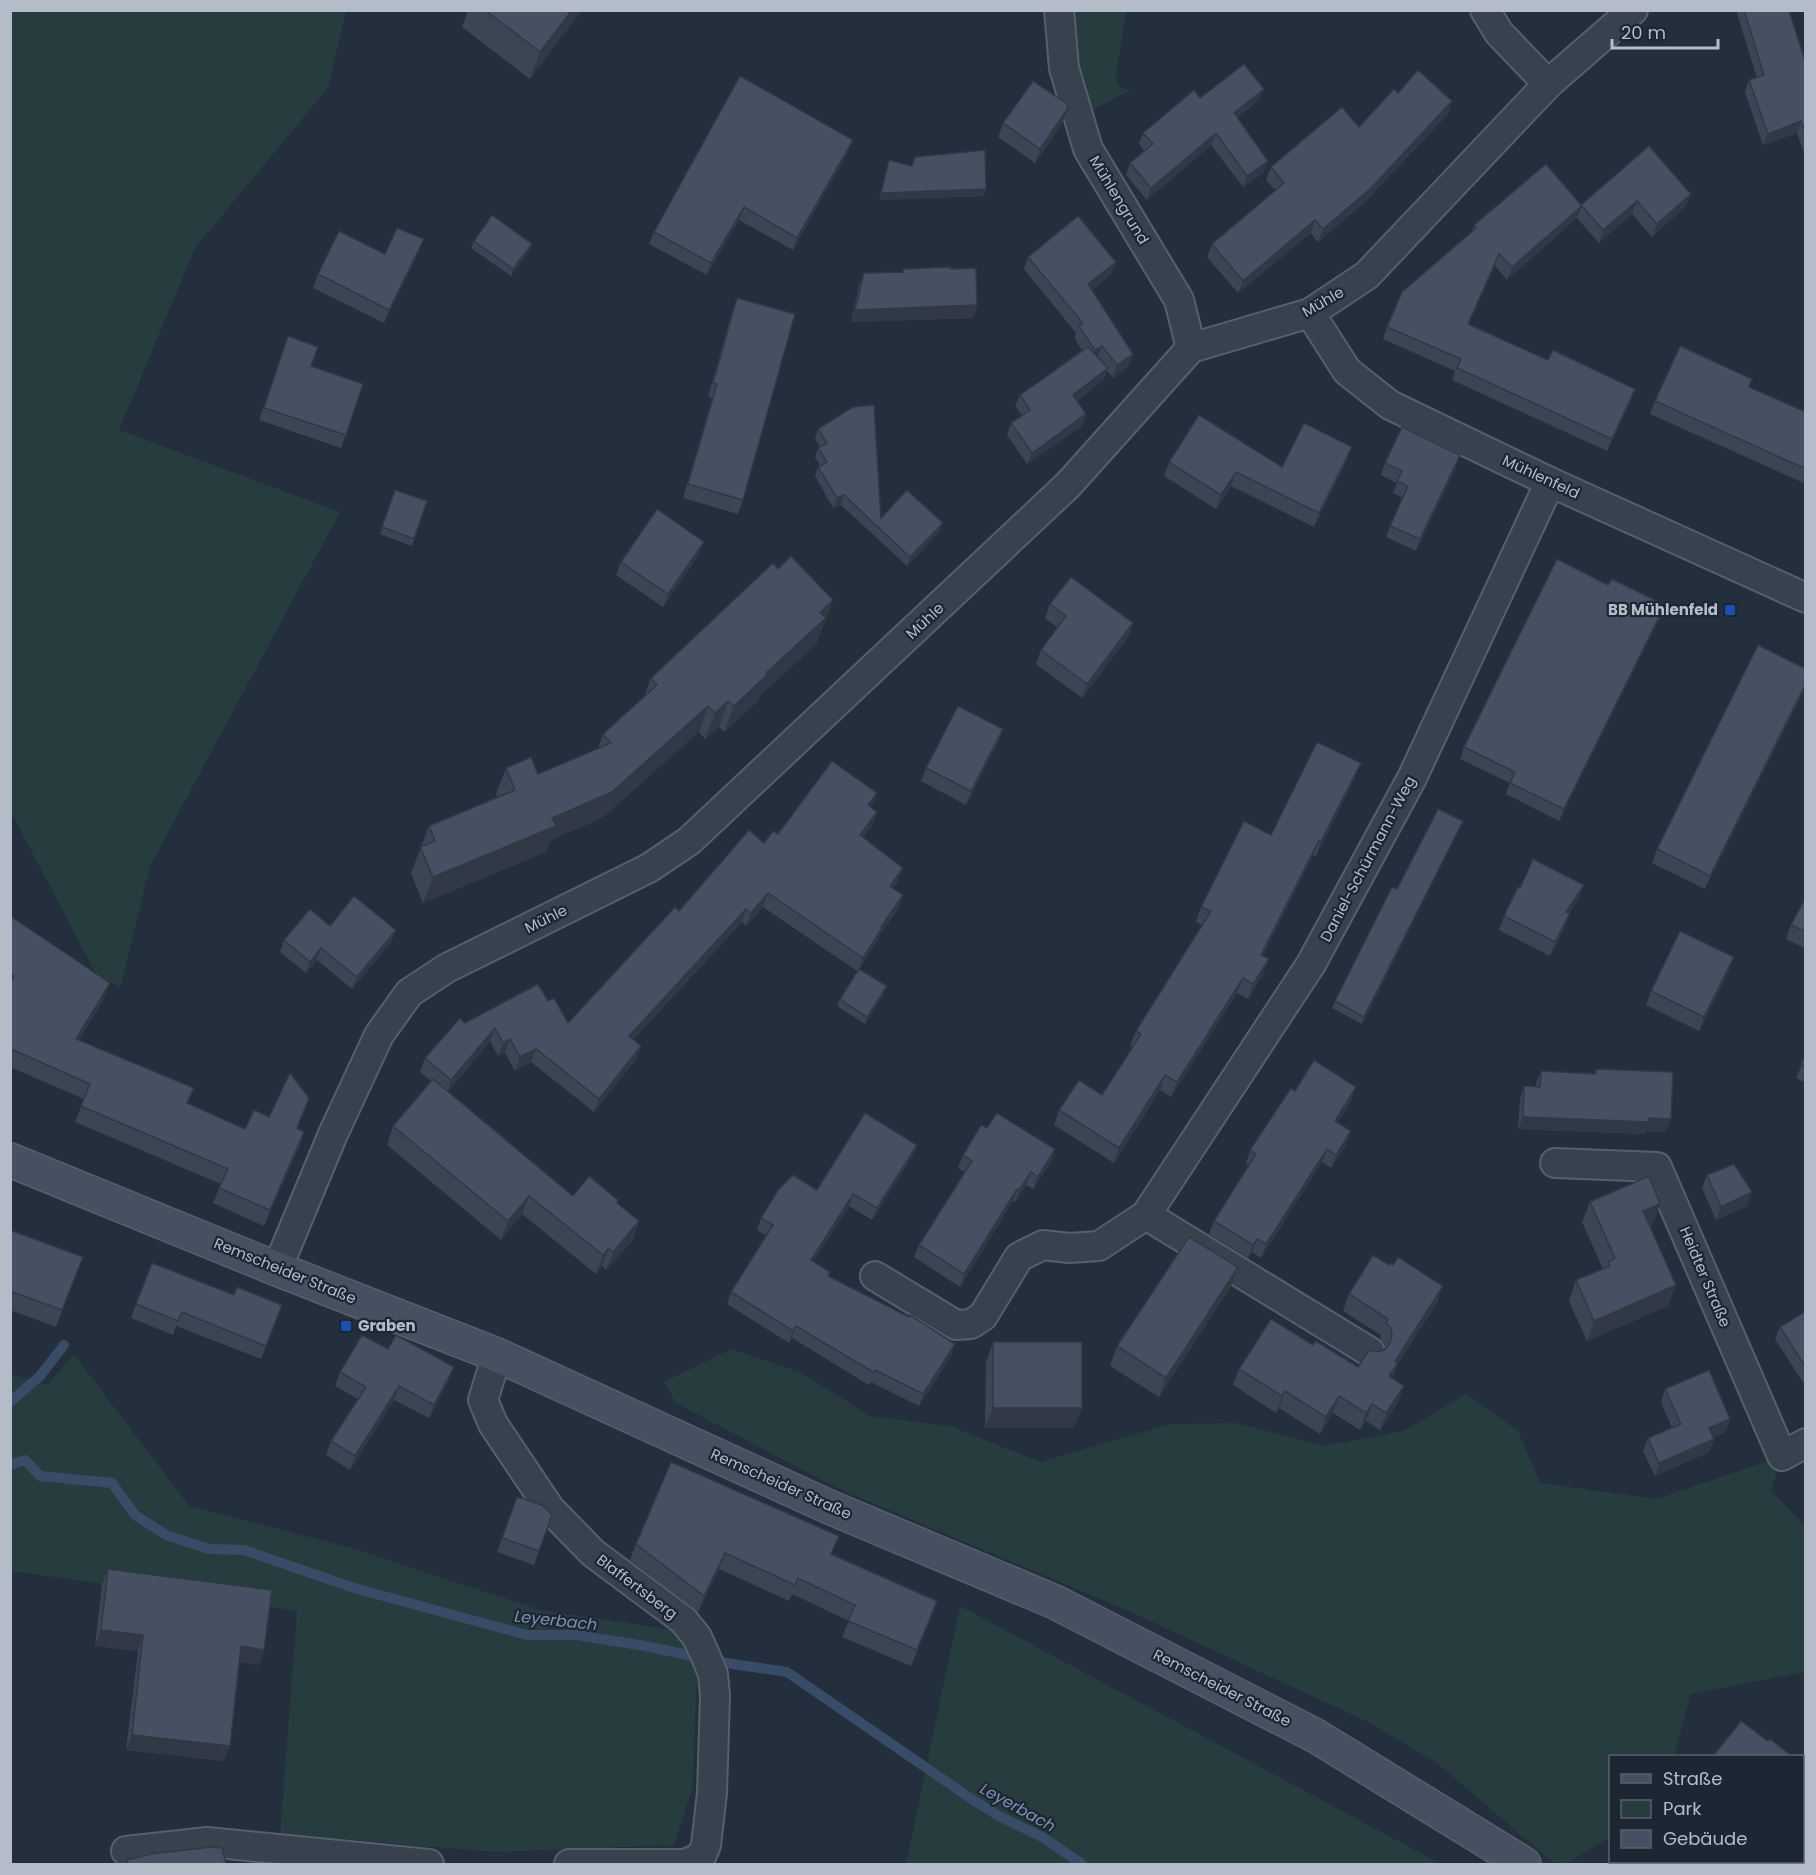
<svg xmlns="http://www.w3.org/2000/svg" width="1816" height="1875" viewBox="0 0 1816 1875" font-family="Poppins,sans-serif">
  <rect width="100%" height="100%" fill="#242f3e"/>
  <!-- green -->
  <g fill="#263c3f">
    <polygon points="10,11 346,11 328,88 195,248 119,430 340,512 150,866 120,988 96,974 11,812"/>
    <path d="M 1074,11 L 1126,11 L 1116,77 C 1118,88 1121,89 1131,90 L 1092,110 C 1082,76 1071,46 1074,11 Z"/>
    <polygon points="731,1349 802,1373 870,1416 950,1426 1040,1462 1170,1424 1237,1423 1324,1446 1403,1431 1467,1394 1518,1431 1540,1483 1657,1499 1782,1456 1771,1491 1805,1526 1805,1672 1691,1694 1674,1756 1610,1756 1610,1837 1566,1864 1555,1864 1436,1762 1366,1721 1133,1613 837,1488 676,1403 664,1382"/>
    <polygon points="74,1354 189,1506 352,1548 540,1610 681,1631 697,1669 693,1787 674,1845 494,1852 280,1834 297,1611 11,1571 10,1374 48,1385"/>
    <polygon points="960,1606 1441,1864 906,1864"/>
  </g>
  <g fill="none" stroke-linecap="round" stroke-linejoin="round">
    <!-- stream -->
    <g stroke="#394c67" stroke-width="10">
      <polyline points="10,1402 40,1376 64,1345"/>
      <polyline points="10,1465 25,1460 40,1476 112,1483 135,1515 166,1535 209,1549 244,1550 354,1588 527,1635 577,1635 645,1646 726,1663 787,1672 973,1800 999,1816 1042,1837 1082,1864"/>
    </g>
    <!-- street casing -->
    <g stroke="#565f6c" stroke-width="32">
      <g id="street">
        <polyline points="1059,10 1064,68 1088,149 1179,300 1191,348"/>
        <polyline points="1485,10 1499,33 1548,84"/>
        <polyline points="1310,313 1347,371 1390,405 1550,482 1806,598"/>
        <polyline points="1555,1163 1657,1167 1782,1456 1806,1443"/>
        <polyline points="1146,1215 1370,1352"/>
        <polyline points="277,1269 333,1134 379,1035 409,993 447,968 649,868 689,841 1068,485 1191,348 1310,313 1367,275 1548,84 1633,10"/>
        <polyline points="875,1276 956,1325 971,1324 983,1316 1019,1257 1043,1245 1069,1248 1099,1246 1146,1215 1311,964 1412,778 1550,482"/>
        <polyline points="497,1355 483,1400 493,1424 550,1509 593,1553 683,1620 697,1637 706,1657 713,1674 715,1696 712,1793 706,1845 701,1857 685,1864 569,1864"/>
        <polyline points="126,1851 207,1842 429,1864"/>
      </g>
    </g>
    <!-- secondary casing -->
    <g stroke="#565f6c" stroke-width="36">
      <polyline id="secondary" points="10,1160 277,1269 497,1355 827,1506 1055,1602 1316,1736 1524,1864"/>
    </g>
    <!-- street -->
    <use href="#street" stroke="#38414e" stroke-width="28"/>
    <!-- secondary -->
    <use href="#secondary" stroke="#465061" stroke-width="33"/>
  </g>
  <!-- wall -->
  <g fill="#3b4654">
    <polygon points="468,10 582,10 530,79 462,27"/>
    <polygon points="1736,10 1789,10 1806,64 1806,158 1797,133 1763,145 1745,92 1749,80 1757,78"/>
    <polygon points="1398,93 1452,101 1448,114 1365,202 1318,242 1311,233 1238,293 1207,257 1212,244 1275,190 1266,180 1271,167 1359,127"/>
    <polygon points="1200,98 1259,100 1237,118 1268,161 1263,173 1243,187 1211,145 1147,200 1126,175 1130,163 1144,151 1139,144 1143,133"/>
    <polygon points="1063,122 1035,163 998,137 1003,123"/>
    <polygon points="853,140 848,152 793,250 739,220 707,275 649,244 654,232"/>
    <polygon points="1649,146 1686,206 1652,237 1632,214 1599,243 1577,218 1507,280 1495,266 1469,324 1548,360 1635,389 1631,401 1607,451 1452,380 1455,371 1383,339 1387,327 1472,231 1474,225 1581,205"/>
    <polygon points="915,157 986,189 984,196 879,200 889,160 912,166"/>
    <polygon points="474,241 532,244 529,251 511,276 471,248"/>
    <polygon points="419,252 384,323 313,288 318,274 385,254"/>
    <polygon points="1028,257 1116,262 1111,274 1092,290 1133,354 1128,367 1113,378 1107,371 1104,379 1077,401 1086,414 1082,426 1027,464 1007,435 1011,423 1022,415 1015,406 1020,395 1082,350 1075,339 1076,333 1024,269"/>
    <polygon points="903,269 951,269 977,305 973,318 851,322 859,286 864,273 902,272"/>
    <polygon points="737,298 743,500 738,514 683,498 712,398 708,397 732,312"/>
    <polygon points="283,349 311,366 363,384 341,448 259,420"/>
    <polygon points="1749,387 1806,412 1806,484 1650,414 1655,401"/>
    <polygon points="818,429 881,518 943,523 939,532 907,566 841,505 833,508 815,476 818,467 820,466 815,457 818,448 820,447 815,439"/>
    <polygon points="1347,461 1314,527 1231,486 1216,509 1164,476 1169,462 1282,467"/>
    <polygon points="1385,463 1456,467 1416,551 1386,537 1390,526 1403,498 1393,493 1397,483 1381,475"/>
    <polygon points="395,490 427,501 412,546 380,534"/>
    <polygon points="699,554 663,607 616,575 621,562"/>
    <polygon points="778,569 833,600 816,644 759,697 758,701 724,732 719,727 705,739 699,732 602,818 551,840 546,852 423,903 411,873 429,826 497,797 496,794 506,768 538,774 598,749 603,734 644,697 651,678"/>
    <polygon points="1608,585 1665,605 1661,616 1559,821 1506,794 1510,783 1460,759 1464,747"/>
    <polygon points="1050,604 1133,623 1128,637 1082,698 1036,664 1041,650 1058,628 1045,618"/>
    <polygon points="1806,669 1806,687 1705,889 1652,863 1657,849"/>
    <polygon points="1003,729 998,743 966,805 921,781 926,768"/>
    <polygon points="1355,778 1316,856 1313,855 1263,956 1263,974 1248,999 1237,993 1171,1097 1160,1090 1114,1163 1054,1125 1059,1110 1102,1095 1133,1047 1130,1046 1136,1031 1202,925 1196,922 1201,907 1271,835"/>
    <polygon points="877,793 871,808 877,812 872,825 863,838 903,868 898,881 893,888 899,908 880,934 877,941 859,969 887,986 884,993 865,1024 837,1006 840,999 857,971 763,907 746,926 742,922 633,1040 641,1046 636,1059 594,1112 531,1062 515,1071 505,1053 498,1056 490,1041 448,1092 573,1196 618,1200 617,1203 639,1221 633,1240 606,1270 602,1266 596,1274 522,1214 501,1240 387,1145 393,1126 431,1081 420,1072 425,1058 465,1023 548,1001 568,1023 679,911 764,843 778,834"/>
    <polygon points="1460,828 1362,1024 1332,1008 1335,1001 1397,889"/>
    <polygon points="1520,888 1579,898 1569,913 1565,927 1550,956 1499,930 1504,916"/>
    <polygon points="1806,897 1806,949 1786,939 1791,925"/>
    <polygon points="10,916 104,999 79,1040 188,1104 245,1129 309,1098 297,1129 304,1132 299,1147 264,1226 213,1203 221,1184 75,1122 84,1099 10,1067"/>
    <polygon points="330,926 396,930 391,942 352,989 317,960 306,973 280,952 284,940"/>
    <polygon points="1729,971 1699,1031 1646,1005 1651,991"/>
    <polygon points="1806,1055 1806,1083 1796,1078"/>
    <polygon points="1596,1069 1666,1132 1646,1131 1645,1134 1518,1129 1520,1099 1524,1086 1536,1087 1536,1083 1541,1071 1594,1073"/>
    <polygon points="1295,1091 1351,1101 1337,1123 1346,1145 1331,1168 1322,1162 1261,1258 1252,1252 1248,1258 1209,1234 1214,1221 1249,1166 1246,1164 1250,1150"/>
    <polygon points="987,1128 1055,1149 1051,1162 1033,1189 1026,1185 1015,1202 1013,1201 960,1287 914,1257 919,1245 965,1172 958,1168 963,1155"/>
    <polygon points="912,1157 872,1220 849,1206 813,1262 829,1277 951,1356 919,1406 871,1382 869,1385 792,1338 789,1343 727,1304 731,1292 767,1236 757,1230 761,1218 817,1190"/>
    <polygon points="1707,1175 1747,1206 1716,1220 1702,1188"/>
    <polygon points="1590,1202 1660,1204 1653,1224 1649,1226 1668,1306 1587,1341 1569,1301 1576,1280 1603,1269 1582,1222"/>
    <polygon points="10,1230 83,1257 56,1327 10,1310"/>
    <polygon points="1231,1286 1159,1397 1110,1366 1117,1346"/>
    <polygon points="1349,1294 1437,1303 1398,1363 1393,1378 1404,1386 1398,1402 1380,1430 1366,1421 1360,1430 1333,1413 1320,1434 1279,1408 1276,1413 1233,1385 1239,1369 1313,1345 1358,1367 1376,1352 1384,1350 1385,1348 1385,1345 1380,1339 1381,1335 1343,1311"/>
    <polygon points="136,1304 277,1319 261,1359 176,1326 173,1335 131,1318"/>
    <polygon points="1806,1311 1806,1387 1775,1339 1780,1327"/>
    <polygon points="993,1342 1074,1428 985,1428 986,1363"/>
    <polygon points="454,1367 449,1380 429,1418 394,1400 350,1470 326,1455 331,1441 358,1399 335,1386 340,1372"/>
    <polygon points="1665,1389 1730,1419 1725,1432 1713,1437 1714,1439 1709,1452 1655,1476 1643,1451 1648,1438 1672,1428 1661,1402"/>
    <polygon points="517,1497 552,1515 534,1565 497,1552"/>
    <polygon points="636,1544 832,1555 937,1601 911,1666 842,1637 849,1621 792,1594 789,1601 719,1569 698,1612 630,1560"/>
    <polygon points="108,1569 264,1650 259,1665 239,1662 224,1761 126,1750 138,1651 95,1646 102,1585"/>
    <polygon points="1803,1765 1806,1768 1806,1848 1803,1845"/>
    <polygon points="1639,1862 1695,1862 1693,1864 1638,1864"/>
  </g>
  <!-- shaded-wall -->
  <g fill="#303945">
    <polygon points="572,10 582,10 530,79 540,52"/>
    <polygon points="1264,89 1259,100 1229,124 1234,113"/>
    <polygon points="1452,101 1448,114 1365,202 1318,242 1323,229"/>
    <polygon points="1068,108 1063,122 1035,163 1040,149"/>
    <polygon points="1801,121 1797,133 1763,145 1768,134"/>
    <polygon points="1216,133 1211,145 1147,200 1151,188"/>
    <polygon points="853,140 848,152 793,250 797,238"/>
    <polygon points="1268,161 1263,173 1243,187 1247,176"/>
    <polygon points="986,189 984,196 879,200 881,193"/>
    <polygon points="1691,194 1686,206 1652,237 1657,224"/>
    <polygon points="1637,201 1632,214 1599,243 1603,230"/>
    <polygon points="1582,206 1577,218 1507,280 1512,267"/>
    <polygon points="744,207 739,220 707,275 711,263"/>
    <polygon points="1315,220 1311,233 1238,293 1243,281"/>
    <polygon points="424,239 419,252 384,323 389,310"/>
    <polygon points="532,244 529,251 511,276 513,269"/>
    <polygon points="1499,254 1495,266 1463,336 1468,324"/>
    <polygon points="1116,262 1111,274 1083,297 1088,284"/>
    <polygon points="977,305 973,318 851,322 855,310"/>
    <polygon points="1102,346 1097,359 1091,363 1095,350"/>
    <polygon points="1133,354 1128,367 1113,378 1117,365"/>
    <polygon points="1108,368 1104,379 1068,407 1073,395"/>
    <polygon points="1635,389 1631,401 1607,451 1612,439"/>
    <polygon points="1086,414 1082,426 1027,464 1032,453"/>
    <polygon points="1352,447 1347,461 1314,527 1319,513"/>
    <polygon points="1460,455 1456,467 1416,551 1420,539"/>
    <polygon points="1236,472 1231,486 1216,509 1221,495"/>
    <polygon points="844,495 841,505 833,508 837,498"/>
    <polygon points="943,523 939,532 907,566 910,557"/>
    <polygon points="704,542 699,554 663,607 668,594"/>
    <polygon points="833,600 816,644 759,697 758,701 724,732 734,706 766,673 820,613"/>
    <polygon points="1665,605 1661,616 1559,821 1564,809"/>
    <polygon points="1133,623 1128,637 1082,698 1087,684"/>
    <polygon points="1806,683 1806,687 1705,889 1710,876"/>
    <polygon points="728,701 719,727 705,739 715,713"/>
    <polygon points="708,706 699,732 602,818 551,840 546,852 423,903 433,877 552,818"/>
    <polygon points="1003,729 998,743 966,805 971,791"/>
    <polygon points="1361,763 1355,778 1316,856 1321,841"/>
    <polygon points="877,793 872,807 863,819 868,805"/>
    <polygon points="877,812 872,825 855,848 860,835"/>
    <polygon points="1463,821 1460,828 1362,1024 1364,1017"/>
    <polygon points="1319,840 1313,855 1256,970 1261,955"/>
    <polygon points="903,868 898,881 885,900 890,886"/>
    <polygon points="1584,885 1579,898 1561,925 1566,912"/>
    <polygon points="768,893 763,907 746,926 751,913"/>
    <polygon points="903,895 899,908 880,934 877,941 858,971 863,958 881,927"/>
    <polygon points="746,909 742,922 624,1050 629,1036"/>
    <polygon points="1570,913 1565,927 1550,956 1555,942"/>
    <polygon points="396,930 391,942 352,989 357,977"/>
    <polygon points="321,948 317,960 306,973 310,962"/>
    <polygon points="1734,957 1729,971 1699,1031 1704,1017"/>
    <polygon points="1269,959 1263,974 1248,999 1253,984"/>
    <polygon points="1243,978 1237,993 1171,1097 1177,1082"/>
    <polygon points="110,983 104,999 70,1055 76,1039"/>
    <polygon points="887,986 884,993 865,1024 867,1017"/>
    <polygon points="495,1028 490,1041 447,1093 451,1080"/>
    <polygon points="510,1039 505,1053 498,1056 503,1043"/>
    <polygon points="641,1046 636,1059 594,1112 599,1099"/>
    <polygon points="536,1049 531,1062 515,1071 520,1057"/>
    <polygon points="1165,1075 1160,1090 1114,1163 1119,1148"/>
    <polygon points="1356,1087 1351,1101 1330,1135 1335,1121"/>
    <polygon points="1523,1117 1649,1118 1671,1119 1666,1132 1646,1131 1645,1134 1518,1129"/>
    <polygon points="1351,1131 1346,1145 1331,1168 1336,1155"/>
    <polygon points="304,1132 299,1147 264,1226 270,1210"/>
    <polygon points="917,1145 912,1157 872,1220 877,1208"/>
    <polygon points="1055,1149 1051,1162 1033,1189 1038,1177"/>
    <polygon points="1327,1149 1322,1162 1261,1258 1266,1244"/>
    <polygon points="1031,1172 1026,1185 1015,1202 1019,1190"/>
    <polygon points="1017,1189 1013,1201 960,1287 964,1274"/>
    <polygon points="1752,1192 1747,1206 1716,1220 1721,1207"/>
    <polygon points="853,1194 849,1206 807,1272 811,1260"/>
    <polygon points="529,1196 522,1214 501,1240 508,1221"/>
    <polygon points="1660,1204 1653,1224 1635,1231 1643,1211"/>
    <polygon points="639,1221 633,1240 606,1270 613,1252"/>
    <polygon points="1257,1239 1252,1252 1248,1258 1253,1245"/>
    <polygon points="609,1248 602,1266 596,1274 603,1255"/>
    <polygon points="1238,1267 1231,1286 1159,1397 1166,1378"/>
    <polygon points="1676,1285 1668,1306 1587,1341 1594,1321"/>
    <polygon points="1443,1286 1437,1303 1392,1373 1398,1363 1392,1380 1383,1393 1395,1361"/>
    <polygon points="796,1326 792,1338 789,1343 793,1331"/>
    <polygon points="955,1344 951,1356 919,1406 923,1394"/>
    <polygon points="454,1367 449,1380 429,1418 434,1405"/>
    <polygon points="399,1386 394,1400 350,1470 355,1456"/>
    <polygon points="1404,1386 1398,1402 1380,1430 1386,1413"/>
    <polygon points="1285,1391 1279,1408 1276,1413 1282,1396"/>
    <polygon points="1339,1396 1333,1413 1320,1434 1326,1417"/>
    <polygon points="1372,1404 1366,1421 1360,1430 1366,1413"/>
    <polygon points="993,1408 1082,1408 1074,1428 985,1428"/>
    <polygon points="1730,1419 1725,1432 1704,1441 1709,1428"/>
    <polygon points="1714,1439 1709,1452 1655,1476 1659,1463"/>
    <polygon points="725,1553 719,1569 698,1612 704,1596"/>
    <polygon points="937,1601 932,1617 911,1666 917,1650"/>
    <polygon points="101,1630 143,1635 138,1651 95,1646"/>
    <polygon points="241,1646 264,1650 259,1665 235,1662"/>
    <polygon points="132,1735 230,1746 224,1761 126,1750"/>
    <polygon points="1690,1862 1695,1862 1693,1864 1687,1864"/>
  </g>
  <!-- building -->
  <g fill="#455162" stroke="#303945" stroke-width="1.5">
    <polygon points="485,10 572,10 540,52"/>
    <polygon points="1744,10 1789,10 1806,64 1806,134 1801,121 1768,134 1749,80 1764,75"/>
    <polygon points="1244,64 1264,89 1234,113 1268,161 1247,176 1216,133 1151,188 1130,163 1153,144 1143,133 1194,90 1200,98"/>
    <polygon points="1418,70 1452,101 1370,189 1323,229 1315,220 1243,281 1212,244 1284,183 1271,167 1342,107 1359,127 1394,89 1398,93"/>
    <polygon points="740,76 853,140 797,238 744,207 711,263 654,232"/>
    <polygon points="1033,81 1067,104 1068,108 1040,149 1003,123"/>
    <polygon points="1649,146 1691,194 1657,224 1637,201 1603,230 1582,206 1512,267 1499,254 1468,324 1548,360 1553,350 1635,389 1612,439 1457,368 1461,359 1387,327 1402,292 1476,228 1474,225 1546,164 1581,205"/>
    <polygon points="985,150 986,189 881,193 889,160 912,166 915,157"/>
    <polygon points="492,215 532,244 513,269 474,241"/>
    <polygon points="1078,216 1116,262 1088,284 1133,354 1117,365 1102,346 1095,350 1079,326 1083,323 1028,257"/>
    <polygon points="397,228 424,239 389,310 318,274 339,231 385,254"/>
    <polygon points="951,267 951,269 976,268 977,305 855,310 864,273 903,272 903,269"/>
    <polygon points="737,298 795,314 743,500 688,484 717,384 713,383"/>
    <polygon points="288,336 318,347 311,366 363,384 346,435 264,408"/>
    <polygon points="1680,346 1752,379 1749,387 1806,412 1806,469 1655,401"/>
    <polygon points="1088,347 1108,368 1073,395 1086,414 1032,453 1011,423 1030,410 1020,395"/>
    <polygon points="874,405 881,518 907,490 943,523 910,557 844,495 837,498 818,467 827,462 818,448 827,443 818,429 853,407"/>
    <polygon points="1199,415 1282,467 1304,423 1352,447 1319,513 1236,472 1221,495 1169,462"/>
    <polygon points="1402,427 1460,455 1420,539 1390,526 1408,486 1397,481 1402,471 1385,463"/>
    <polygon points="395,490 427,501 414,539 382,527"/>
    <polygon points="657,509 704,542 668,594 621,562"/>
    <polygon points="791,556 833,600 820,613 826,618 766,673 767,675 734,706 728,701 715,713 708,706 612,792 552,818 556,826 433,877 420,847 435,841 429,826 515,790 506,768 531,757 538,774 611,743 603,734 657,685 651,678 773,563 778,569"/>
    <polygon points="1557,559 1608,585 1612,579 1665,605 1564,809 1510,783 1515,772 1464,747"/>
    <polygon points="1071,577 1133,623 1087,684 1041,650 1066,616 1050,604"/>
    <polygon points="1758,645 1806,669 1806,683 1710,876 1657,849"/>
    <polygon points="958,706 1003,729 971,791 926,768"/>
    <polygon points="1317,742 1361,763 1321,841 1319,840 1261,955 1269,959 1253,984 1243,978 1177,1082 1165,1075 1119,1148 1059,1110 1079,1080 1102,1095 1141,1034 1136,1031 1211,911 1201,907 1244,821 1271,835"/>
    <polygon points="832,761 877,793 868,805 877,812 860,835 903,868 890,886 903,895 881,927 882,928 863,958 768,893 751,913 746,909 629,1036 641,1046 599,1099 536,1049 520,1057 510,1039 503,1043 495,1028 451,1080 425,1058 460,1018 465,1023 538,984 548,1001 554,998 568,1023 675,907 679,911 749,830 764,843 773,831 778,834"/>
    <polygon points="1438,809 1463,821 1364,1017 1335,1001 1392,887 1397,889"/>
    <polygon points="1533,859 1584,885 1566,912 1570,913 1555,942 1504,916 1518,887 1520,888"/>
    <polygon points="354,896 396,930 357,977 321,948 310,962 284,940 310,909 330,926"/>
    <polygon points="1806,897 1806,932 1791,925"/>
    <polygon points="10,916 110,983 76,1039 194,1088 187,1103 245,1129 254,1110 269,1117 290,1073 309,1098 297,1128 304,1132 270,1210 219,1188 228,1169 81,1106 90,1084 11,1049 10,1050 10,982 14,976 10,974"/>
    <polygon points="1680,931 1734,957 1704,1017 1651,991"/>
    <polygon points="859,969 887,986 867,1017 840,999"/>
    <polygon points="1806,1055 1806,1066 1801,1064"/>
    <polygon points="1314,1060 1356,1087 1335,1121 1351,1131 1336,1155 1327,1149 1266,1244 1257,1239 1253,1245 1214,1221 1256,1154 1250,1150 1291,1088 1295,1091"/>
    <polygon points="1596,1069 1673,1072 1671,1119 1649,1118 1649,1122 1523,1117 1524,1086 1540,1087 1541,1071 1596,1074"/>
    <polygon points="433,1079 573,1196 589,1176 618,1200 617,1203 639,1221 613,1252 609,1248 603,1255 529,1196 508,1221 393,1126"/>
    <polygon points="865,1113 917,1145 877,1208 853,1194 811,1260 830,1272 828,1276 909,1317 910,1315 955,1344 923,1394 875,1370 873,1372 796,1326 793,1331 731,1292 773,1225 761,1218 778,1190 793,1175 817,1190"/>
    <polygon points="997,1113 1055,1149 1038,1177 1031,1172 1019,1190 1017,1189 964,1274 919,1245 972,1161 963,1155 981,1125 987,1128"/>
    <polygon points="1734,1164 1752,1192 1721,1207 1707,1175"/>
    <polygon points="1649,1176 1660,1204 1643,1211 1676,1285 1594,1321 1576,1280 1610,1266 1608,1262 1615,1258 1590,1202"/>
    <polygon points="10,1230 83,1257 62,1310 10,1291"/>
    <polygon points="1189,1237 1238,1267 1166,1378 1117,1346"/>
    <polygon points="1373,1255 1389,1265 1390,1263 1393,1265 1398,1257 1443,1286 1395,1361 1398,1363 1389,1376 1404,1386 1386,1413 1372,1404 1366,1413 1339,1396 1326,1417 1285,1391 1282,1396 1239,1369 1271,1319 1313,1345 1316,1341 1358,1367 1369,1350 1376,1352 1384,1350 1390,1343 1392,1336 1391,1328 1386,1323 1388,1319 1349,1294"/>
    <polygon points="152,1263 234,1295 237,1287 282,1305 266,1346 182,1312 178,1321 136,1304"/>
    <polygon points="1806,1311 1806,1368 1780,1327"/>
    <polygon points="362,1335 388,1349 396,1335 454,1367 434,1405 399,1386 355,1456 331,1441 366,1387 340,1372"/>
    <rect x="993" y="1342" width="89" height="66"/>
    <polygon points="1709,1370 1730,1419 1709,1428 1714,1439 1659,1463 1648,1438 1681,1424 1665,1389"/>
    <polygon points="671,1462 839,1536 831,1554 937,1601 917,1650 848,1621 855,1605 798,1578 795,1585 725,1553 704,1596 636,1544"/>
    <polygon points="517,1497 542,1505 552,1515 539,1551 502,1538"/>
    <polygon points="108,1569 272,1590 264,1650 241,1646 230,1746 132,1735 143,1635 101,1630"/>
    <polygon points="1741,1721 1768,1741 1770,1739 1792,1756 1713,1756"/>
    <polygon points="1803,1765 1806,1768 1806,1831 1803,1828"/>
    <polygon points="211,1847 222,1848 226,1864 128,1864 127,1860 151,1854"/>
    <polygon points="1653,1862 1690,1862 1687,1864 1657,1864"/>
  </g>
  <!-- markers -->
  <g fill="#1a4fb4" stroke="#1d2633" stroke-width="2">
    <rect x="1724" y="604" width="12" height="12" rx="3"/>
    <rect x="340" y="1320" width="12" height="12" rx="3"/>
  </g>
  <g text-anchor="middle" stroke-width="4.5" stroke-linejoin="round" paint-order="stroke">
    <!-- street labels -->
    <g font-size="15" fill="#b4bcc9" stroke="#1d2633">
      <text transform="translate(1119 200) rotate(59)" y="5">Mühlengrund</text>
      <text transform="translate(1323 302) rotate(-30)" y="5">Mühle</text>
      <text transform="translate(1541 477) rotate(25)" y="5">Mühlenfeld</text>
      <text transform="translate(925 621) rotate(-43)" y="5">Mühle</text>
      <text transform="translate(1368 859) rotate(-62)" y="5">Daniel-Schürmann-Weg</text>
      <text transform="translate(546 919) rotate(-26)" y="5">Mühle</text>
      <text transform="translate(285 1271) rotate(22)" y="5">Remscheider Straße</text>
      <text transform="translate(1705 1277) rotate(67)" y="5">Heidter Straße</text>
      <text transform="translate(781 1484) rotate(24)" y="5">Remscheider Straße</text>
      <text transform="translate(637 1587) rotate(37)" y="5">Blaffertsberg</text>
      <text transform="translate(1222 1688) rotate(27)" y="5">Remscheider Straße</text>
    </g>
    <!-- poi labels -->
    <g font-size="15" font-weight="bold" fill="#b4bcc9" stroke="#1d2633" text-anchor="end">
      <text x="1718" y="615">BB Mühlenfeld</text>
      <text x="358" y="1331" text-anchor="start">Graben</text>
    </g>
    <!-- water labels -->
    <g font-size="16" font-style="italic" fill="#7c92b1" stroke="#1d2633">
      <text transform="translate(556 1620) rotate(6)" y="6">Leyerbach</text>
      <text transform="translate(1018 1807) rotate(29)" y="6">Leyerbach</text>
    </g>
  </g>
  <!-- border -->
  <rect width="1816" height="1875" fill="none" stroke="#b4bcc9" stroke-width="24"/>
  <!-- legend -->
  <rect x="1609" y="1755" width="195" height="108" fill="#1d2633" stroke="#59626f" stroke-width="1.5"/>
  <rect x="1621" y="1774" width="30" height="9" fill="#465061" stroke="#59626f" stroke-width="1.5"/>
  <text x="1663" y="1785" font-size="18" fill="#b4bcc9">Straße</text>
  <rect x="1621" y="1800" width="30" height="18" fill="#263c3f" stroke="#59626f" stroke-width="1.5"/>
  <text x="1663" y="1815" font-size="18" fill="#b4bcc9">Park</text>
  <rect x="1621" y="1830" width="30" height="18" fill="#455162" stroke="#59626f" stroke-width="1.5"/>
  <text x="1663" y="1845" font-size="18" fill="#b4bcc9">Gebäude</text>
  <!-- scale -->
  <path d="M1612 39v9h106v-9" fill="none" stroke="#b4bcc9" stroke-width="3"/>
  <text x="1621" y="39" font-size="18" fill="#b4bcc9" stroke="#1d2633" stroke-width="4.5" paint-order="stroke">20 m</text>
</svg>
